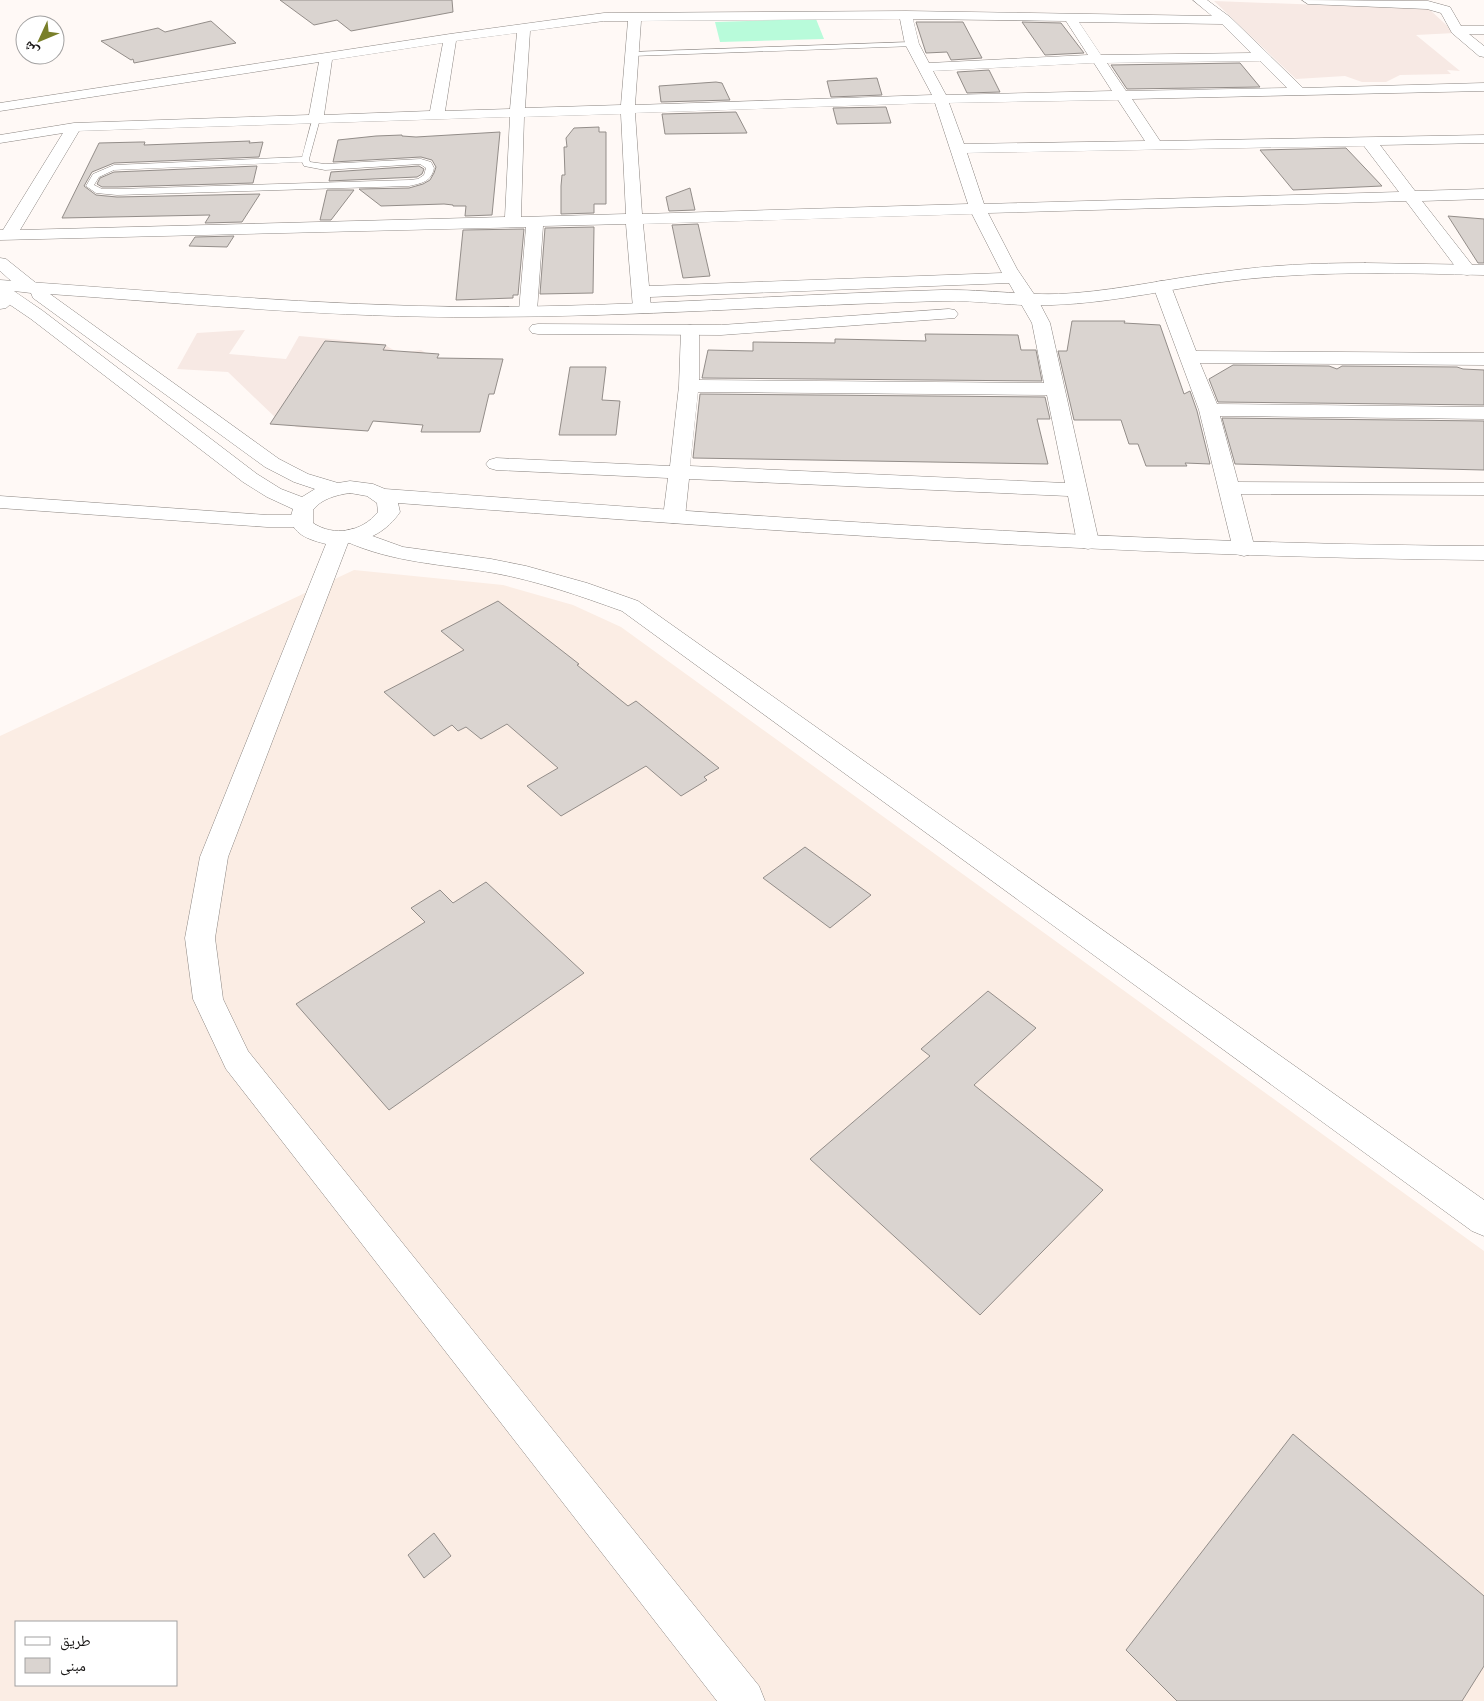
<svg xmlns="http://www.w3.org/2000/svg" width="1484" height="1701" viewBox="0 0 1484 1701" font-family="'Titillium Web','Noto Naskh Arabic',sans-serif">
  <rect width="100%" height="100%" fill="#fff9f6"/>
  <!-- built -->
  <path fill="#fbede4" fill-rule="evenodd" d="M 354,570 L 503,585 L 573,605 L 621,627 L 1484,1251 L 1484,1701 L 0,1701 L 0,736 ZM 16,1622 L 176,1622 L 176,1685 L 16,1685 Z"/>
  <!-- education -->
  <g fill="#f7e9e4">
    <polygon points="1214,1 1429,9 1455,33 1416,35 1460,71 1447,70 1451,74 1400,75 1386,82 1362,82 1345,76 1296,79"/>
    <polygon points="245,330 229,354 286,359 299,336 383,344 399,353 421,350 429,355 391,411 369,424 367,431 295,427 298,423 278,420 228,372 177,369 197,333"/>
  </g>
  <!-- green -->
  <polygon fill="#b8fbda" points="816,19 824,39 720,42 715,22"/>
  <!-- building -->
  <g fill="#dad4d0" stroke="#938d89">
    <polygon points="280,0 452,0 453,12 351,31 337,20 314,25"/>
    <polygon points="211,21 236,43 134,63 133,59 131,60 101,41 158,28 165,32"/>
    <polygon points="916,22 963,22 982,58 951,60 947,52 926,53"/>
    <polygon points="1022,22 1061,23 1084,53 1045,55"/>
    <polygon points="1240,63 1260,87 1127,89 1111,65"/>
    <polygon points="989,70 1000,92 967,93 957,72"/>
    <polygon points="877,78 882,95 831,97 827,81"/>
    <polygon points="716,82 722,83 730,100 661,102 659,86"/>
    <polygon points="886,107 891,123 837,124 833,108"/>
    <polygon points="736,112 747,133 665,134 662,114"/>
    <polygon points="599,127 599,132 606,132 606,204 594,204 594,213 561,214 561,186 562,175 565,175 564,147 567,147 566,138 574,128"/>
    <polygon points="500,132 492,215 465,216 466,206 453,206 453,205 444,204 381,206 359,189 409,188 423,184 430,180 434,173 436,167 432,160 421,157 333,162 338,140 376,136 402,135 402,136 416,137"/>
    <polygon points="250,141 249,143 263,142 259,157 114,163 92,172 84,186 96,195 117,197 260,194 242,222 205,223 210,215 62,218 99,143 140,142 145,142 144,145"/>
    <polygon points="1346,148 1382,186 1293,190 1260,150"/>
    <polygon points="257,166 253,183 117,187 102,187 97,184 100,178 114,172"/>
    <polygon points="419,166 424,169 422,174 417,177 329,181 331,172"/>
    <polygon points="690,188 695,210 669,211 666,197"/>
    <polygon points="327,190 354,190 331,220 320,220"/>
    <polygon points="1448,216 1484,219 1484,263 1478,263"/>
    <polygon points="698,224 710,276 683,278 672,225"/>
    <polygon points="594,227 593,293 540,294 545,228"/>
    <polygon points="524,229 518,295 513,295 513,298 456,300 463,230"/>
    <polygon points="234,236 227,247 189,246 195,237"/>
    <polygon points="1072,321 1125,321 1124,323 1160,325 1184,394 1190,391 1197,411 1210,464 1185,463 1187,466 1146,466 1138,444 1129,444 1121,420 1074,420 1058,351 1067,351"/>
    <polygon points="925,334 1018,335 1021,350 1036,350 1042,381 702,378 708,350 753,351 753,342 835,343 835,339 926,341"/>
    <polygon points="325,341 386,345 383,350 439,354 437,358 503,359 494,394 489,394 480,432 421,432 423,425 373,421 368,431 270,424"/>
    <polygon points="1233,365 1329,366 1337,369 1342,366 1457,367 1463,369 1484,370 1484,405 1218,402 1209,379"/>
    <polygon points="570,367 606,367 602,400 620,401 616,435 559,435"/>
    <polygon points="700,394 1045,397 1050,419 1037,419 1048,464 693,458"/>
    <polygon points="1222,418 1484,421 1484,470 1235,464"/>
    <polygon points="498,601 579,664 577,665 628,706 636,701 719,768 704,777 707,780 681,796 646,766 561,816 527,786 558,768 507,724 481,739 466,727 458,731 452,725 434,736 384,692 464,650 441,631"/>
    <polygon points="805,847 871,895 830,928 763,878"/>
    <polygon points="486,882 584,973 389,1110 296,1004 425,922 411,908 440,890 453,903"/>
    <polygon points="988,991 1036,1028 974,1085 1103,1190 980,1315 810,1159 930,1056 921,1049"/>
    <polygon points="1293,1434 1484,1596 1484,1666 1462,1701 1177,1701 1126,1650"/>
    <polygon points="434,1533 451,1556 424,1578 408,1555"/>
  </g>
  <g fill="none" stroke-linecap="round" stroke-linejoin="round">
    <!-- lane casing -->
    <g stroke="#8b8581" stroke-width="1">
      <g id="lane">
        <polygon points="912,42 916,44 915,46 632,56 628,54 632,52"/>
        <path d="M 313,117 L 320,119 L 309,159 L 310,162 L 325,164 L 421,159 L 431,162 L 434,168 C 431,182 422,183 409,186 L 117,195 L 96,193 L 86,186 L 93,174 L 114,165 L 302,157 ZM 302,162 L 304,166 L 325,170 L 420,164 L 426,168 L 424,175 L 418,179 L 409,180 L 117,189 L 102,189 L 94,185 L 99,177 L 114,170 Z"/>
      </g>
    </g>
    <!-- street casing -->
    <g stroke="#8b8581" stroke-width="1">
      <g id="street">
        <path d="M 1193,0 L 1207,0 L 1230,17 L 1303,88 L 1484,83 L 1484,91 L 1132,99 L 1160,141 L 1484,135 L 1484,143 L 1380,145 L 1415,191 L 1484,189 L 1484,199 L 1422,201 L 1476,270 L 1473,274 L 1467,275 L 1461,274 L 1406,201 L 988,213 L 1017,269 L 1038,300 L 1050,323 L 1099,542 L 1096,547 L 1088,549 L 1080,547 L 1077,542 L 1068,496 L 689,479 L 685,517 L 682,522 L 674,523 L 666,522 L 663,517 L 668,478 L 496,470 L 489,468 L 486,464 L 489,460 L 496,458 L 670,466 L 679,386 L 681,330 L 684,326 L 690,325 L 696,326 L 699,330 L 699,380 L 1044,383 L 1032,323 L 1009,283 L 650,297 L 651,308 L 648,312 L 642,313 L 636,312 L 633,308 L 626,224 L 543,226 L 537,311 L 534,315 L 528,316 L 522,315 L 519,311 L 526,227 L 0,240 L 0,230 L 3,230 L 63,133 L 0,143 L 0,135 L 74,123 L 309,115 L 319,62 L 0,111 L 0,103 L 450,34 L 604,13 L 906,11 L 1212,16 ZM 900,19 L 905,44 L 932,95 L 635,105 L 641,21 ZM 913,19 L 1066,21 L 1088,55 L 929,63 L 919,44 ZM 604,21 L 628,21 L 621,105 L 525,108 L 530,31 ZM 1079,22 L 1222,24 L 1251,53 L 1101,55 ZM 517,33 L 510,109 L 445,111 L 456,41 ZM 443,43 L 430,111 L 324,115 L 332,60 ZM 1260,61 L 1287,88 L 1126,91 L 1107,63 ZM 1094,63 L 1112,91 L 946,95 L 933,71 ZM 1118,100 L 1145,141 L 964,144 L 949,103 ZM 935,103 L 968,204 L 642,214 L 635,113 ZM 621,114 L 626,214 L 521,217 L 524,117 ZM 510,117 L 505,217 L 20,230 L 79,131 ZM 1364,146 L 1399,192 L 984,204 L 967,153 ZM 972,214 L 1002,273 L 649,286 L 643,224 ZM 698,392 L 1047,395 L 1065,483 L 690,466 Z"/>
        <polygon points="1302,0 1428,1 1450,7 1461,26 1484,26 1484,34 1469,34 1484,46 1484,57 1479,56 1452,33 1441,13 1427,9 1308,4"/>
        <path d="M 0,258 L 6,259 L 36,283 L 39,287 L 36,291 C 22,294 11,280 0,271 Z"/>
        <polygon points="1162,281 1168,282 1171,286 1196,351 1484,353 1484,365 1200,363 1217,404 1484,407 1484,419 1220,416 1238,482 1484,483 1484,495 1241,494 1255,549 1252,554 1244,556 1236,554 1233,549 1199,410 1153,286 1156,282"/>
        <polygon points="10,292 16,293 19,297 6,308 0,309 0,296"/>
        <polygon points="0,496 267,515 301,515 309,516 312,521 309,526 301,527 267,527 0,508"/>
        <path d="M 353,529 L 403,547 L 491,559 L 526,566 L 587,583 L 638,601 L 1484,1200 L 1484,1236 L 1472,1231 L 622,611 C 580,596 538,581 494,573 C 443,564 393,563 345,541 L 342,536 L 345,531 Z"/>
      </g>
    </g>
    <!-- secondary casing -->
    <g stroke="#8b8581" stroke-width="1">
      <g id="secondary">
        <path d="M 1365,263 L 1484,265 L 1484,275 C 1405,273 1325,271 1246,279 C 1181,286 1117,303 1052,305 C 1016,307 979,300 942,301 C 788,305 635,317 480,317 C 337,318 193,304 50,294 L 279,459 L 308,474 L 338,483 L 350,481 L 373,484 L 385,489 C 751,516 1117,544 1484,546 L 1484,560 C 1121,557 759,530 398,503 L 400,512 C 387,531 370,540 348,543 L 228,857 L 215,938 L 223,999 L 248,1051 L 759,1686 L 765,1701 L 717,1701 L 226,1069 L 193,999 L 185,938 L 200,857 L 326,544 C 311,540 295,536 290,519 L 293,509 L 267,497 L 243,482 L 31,319 L 0,298 L 0,280 C 159,291 318,306 478,307 C 633,307 788,294 942,290 C 987,289 1031,297 1075,293 C 1124,289 1172,278 1221,272 C 1269,265 1316,263 1365,263 ZM 14,291 L 31,293 L 33,298 L 265,467 L 294,482 L 315,489 L 302,497 L 281,489 L 257,474 L 43,311 ZM 350,493 L 367,496 L 377,503 L 378,512 C 362,532 334,537 313,523 L 313,510 C 321,499 336,495 350,493 Z"/>
        <polygon points="949,309 955,310 958,314 955,318 721,335 538,334 532,333 529,329 532,325 538,324 721,325"/>
      </g>
    </g>
    <!-- lane -->
    <use href="#lane" fill="#fff" fill-rule="evenodd"/>
    <!-- street -->
    <use href="#street" fill="#fff" fill-rule="evenodd"/>
    <!-- secondary -->
    <use href="#secondary" fill="#fff" fill-rule="evenodd"/>
  </g>
  <!-- legend -->
  <rect x="15" y="1621" width="162" height="65" fill="#ffffff" stroke="#a2a1a1"/>
  <rect x="25" y="1637" width="25" height="8" fill="#ffffff" stroke="#a2a1a1"/>
  <text x="60" y="1646" font-size="15" fill="#171514">طريق</text>
  <rect x="25" y="1658" width="25" height="15" fill="#dad4d0" stroke="#a2a1a1"/>
  <text x="60" y="1671" font-size="15" fill="#171514">مبنى</text>
  <!-- north arrow -->
  <g transform="translate(40 40) rotate(226)"><circle r="24" fill="#ffffff" stroke="#a2a1a1"/>
  <path d="M0-4L9 19L0 12L-9 19Z" fill="#797f2a"/>
  <text y="-8" font-size="14" font-weight="bold" text-anchor="middle" fill="#171514">ش</text>
  </g>
</svg>
